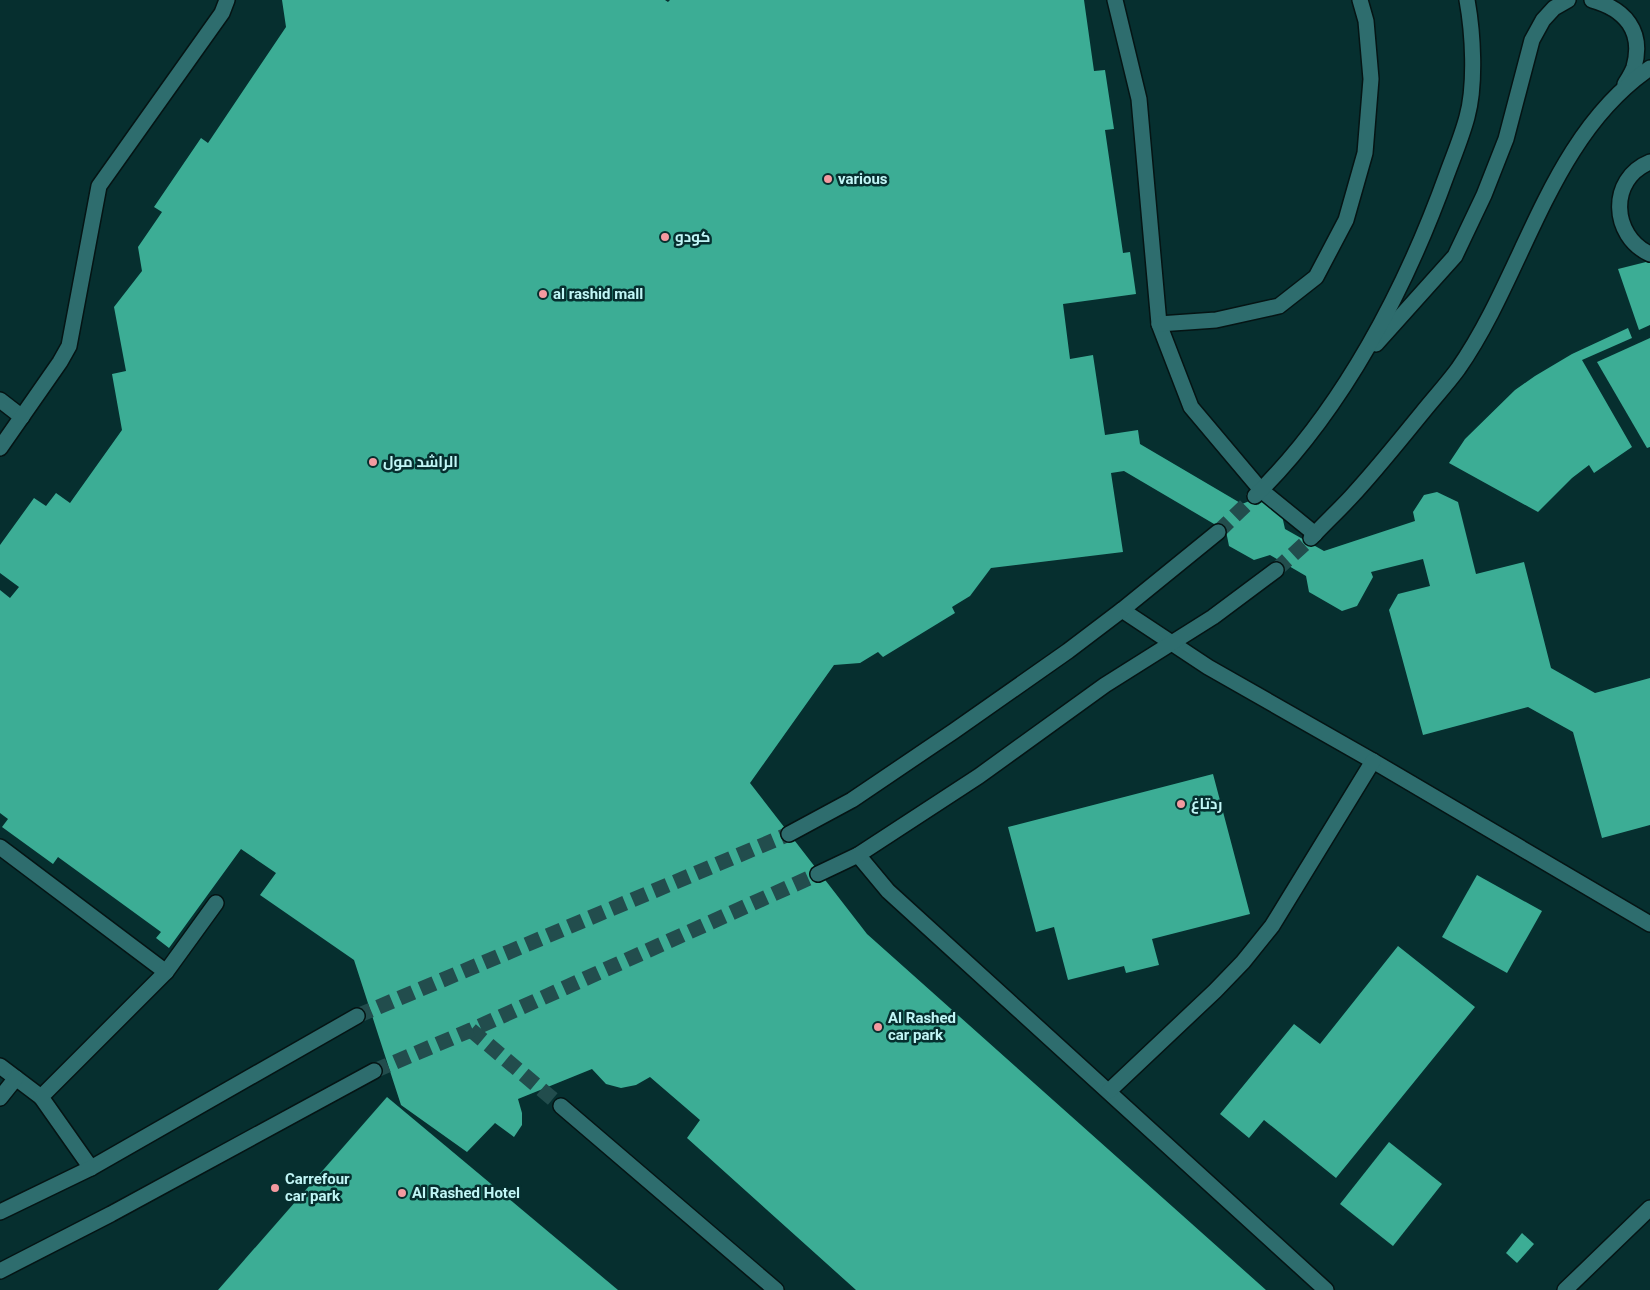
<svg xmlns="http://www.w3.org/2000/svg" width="1650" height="1290" viewBox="0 0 1650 1290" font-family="Roboto,Cairo,sans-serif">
  <rect width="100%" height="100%" fill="#062f2f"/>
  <!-- building -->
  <g fill="#3cad95">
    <polygon points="282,0 665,0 668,2 670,0 1084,0 1094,71 1105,70 1114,129 1105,130 1123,253 1130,252 1136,294 1063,304 1070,359 1093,355 1105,435 1138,430 1140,444 1242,504 1257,498 1281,511 1285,529 1324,551 1415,521 1413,512 1424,495 1437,492 1458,502 1476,574 1524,562 1551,668 1595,693 1650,678 1650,825 1602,838 1573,732 1528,707 1423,735 1389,610 1398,594 1430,586 1423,559 1371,572 1373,577 1357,606 1342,611 1309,592 1306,576 1270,555 1254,560 1229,546 1226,531 1124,471 1111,473 1123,552 991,568 970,596 952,607 955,613 883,657 878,652 860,663 834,665 750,783 867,934 1266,1290 856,1290 687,1138 700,1120 650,1077 636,1085 621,1088 606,1084 592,1069 518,1099 522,1113 522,1125 514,1137 495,1123 467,1152 401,1105 354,960 260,895 276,873 241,849 169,948 156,938 161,932 58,857 53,864 2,827 8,819 0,813 0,590 10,598 19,587 0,573 0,545 34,498 46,506 56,493 70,503 122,430 112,374 126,371 114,307 142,271 138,247 162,212 154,207 201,138 208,143 286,27"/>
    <polygon points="1650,261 1650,325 1639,330 1618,269"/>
    <polygon points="1628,328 1632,338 1582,360 1632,447 1594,473 1589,465 1572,478 1538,512 1449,463 1465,439 1515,390 1535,376 1572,354"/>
    <polygon points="1650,338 1650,447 1647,448 1597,362"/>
    <polygon points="1213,774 1250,914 1152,939 1159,965 1126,973 1124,966 1068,980 1054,927 1036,932 1008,827"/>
    <polygon points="1477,875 1542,911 1507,973 1442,937"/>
    <polygon points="1398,946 1475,1007 1336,1178 1264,1120 1249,1138 1220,1114 1294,1024 1320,1044"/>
    <polygon points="387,1097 618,1290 218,1290"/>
    <polygon points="1389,1142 1442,1184 1393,1246 1340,1204"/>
    <polygon points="1522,1233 1534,1244 1517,1263 1506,1253"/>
  </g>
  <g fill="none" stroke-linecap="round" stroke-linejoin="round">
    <!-- minor-tunnel -->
    <polyline stroke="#224d4d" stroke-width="15" stroke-dasharray="15 8" stroke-linecap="butt" points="471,1030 561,1106"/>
    <!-- secondary-tunnel -->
    <g stroke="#224d4d" stroke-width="15" stroke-dasharray="15 8" stroke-linecap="butt">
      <polyline points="1218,532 1255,496"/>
      <polyline points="1276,570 1311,538"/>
      <polyline points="357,1016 789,834"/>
      <polyline points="374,1071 471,1030 818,874"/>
    </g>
    <!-- service casing -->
    <g stroke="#051414" stroke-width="18">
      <g id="service">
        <polyline points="1115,0 1139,99 1159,324 1191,407 1261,490 1315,534"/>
        <path d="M 1650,162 C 1608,179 1611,236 1650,254"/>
        <polyline points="1159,324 1216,320 1279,306 1316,277 1346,220 1365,153 1371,79 1366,21 1360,0"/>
        <polyline points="0,400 22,417"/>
        <polyline points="0,448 60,362 69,346 99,186 222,13 227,0"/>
        <polyline points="0,847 166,972"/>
        <polyline points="0,1066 41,1097"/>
        <polyline points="0,1098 16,1078"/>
        <polyline points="91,1168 41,1097 166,972 216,903"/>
      </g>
    </g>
    <!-- minor casing -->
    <g stroke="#051414" stroke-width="18">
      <g id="minor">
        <polyline points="1122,610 1208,667 1373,761 1650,924"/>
        <polyline points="858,855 888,891 1326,1290"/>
        <polyline points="1109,1091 1215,991 1243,962 1272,926 1373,761"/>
        <polyline points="561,1106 776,1290"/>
        <polyline points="1565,1290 1650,1208"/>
      </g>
    </g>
    <!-- secondary casing -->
    <g stroke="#051414" stroke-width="18">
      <g id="secondary">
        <path d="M 1592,0 C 1625,9 1644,31 1634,67 C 1632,73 1628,79 1625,84"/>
        <polyline points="1376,344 1455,256 1484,195 1506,139 1532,40 1543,20 1554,8 1568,0"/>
        <path d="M 1255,496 C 1343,410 1406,288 1447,174 C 1454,155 1462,136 1467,117 C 1476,84 1473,33 1467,0"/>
        <path d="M 1311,538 C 1324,524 1338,511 1351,497 C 1376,470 1399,441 1422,413 C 1434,398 1447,384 1458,369 C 1525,273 1549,137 1650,68"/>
        <polyline points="789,834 852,800 954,731 1068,651 1122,610 1218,532"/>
        <polyline points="818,874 858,855 979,776 1105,685 1213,617 1276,570"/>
        <polyline points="0,1212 91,1168 357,1016"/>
        <polyline points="0,1271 111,1214 374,1071"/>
      </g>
    </g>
    <!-- service -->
    <use href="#service" stroke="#2e6d6e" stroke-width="15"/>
    <!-- minor -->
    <use href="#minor" stroke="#2e6d6e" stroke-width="15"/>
    <!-- secondary -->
    <use href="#secondary" stroke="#2e6d6e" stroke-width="15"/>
  </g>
  <!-- markers -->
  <g fill="#f49aa0" stroke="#062f2f" stroke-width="2">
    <circle cx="828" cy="179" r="5"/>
    <circle cx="665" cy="237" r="5"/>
    <circle cx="543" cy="294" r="5"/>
    <circle cx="373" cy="462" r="5"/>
    <circle cx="1181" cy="804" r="5"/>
    <circle cx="878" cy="1027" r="5"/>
    <circle cx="275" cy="1188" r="5"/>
    <circle cx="402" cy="1193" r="5"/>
  </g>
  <g text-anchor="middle" stroke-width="5" stroke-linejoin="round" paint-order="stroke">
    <!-- poi labels -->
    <g font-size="15" font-weight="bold" fill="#c1f6f6" stroke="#062f2f" text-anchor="start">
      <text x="838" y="184">various</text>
      <text x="675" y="242">كودو</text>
      <text x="553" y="299">al rashid mall</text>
      <text x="383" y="467">الراشد مول</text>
      <text x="1191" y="809">ردتاغ</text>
      <text x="888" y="1023">Al Rashed<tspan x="888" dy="17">car park</tspan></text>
      <text x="285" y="1184">Carrefour<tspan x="285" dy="17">car park</tspan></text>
      <text x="412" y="1198">Al Rashed Hotel</text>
    </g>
  </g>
</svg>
